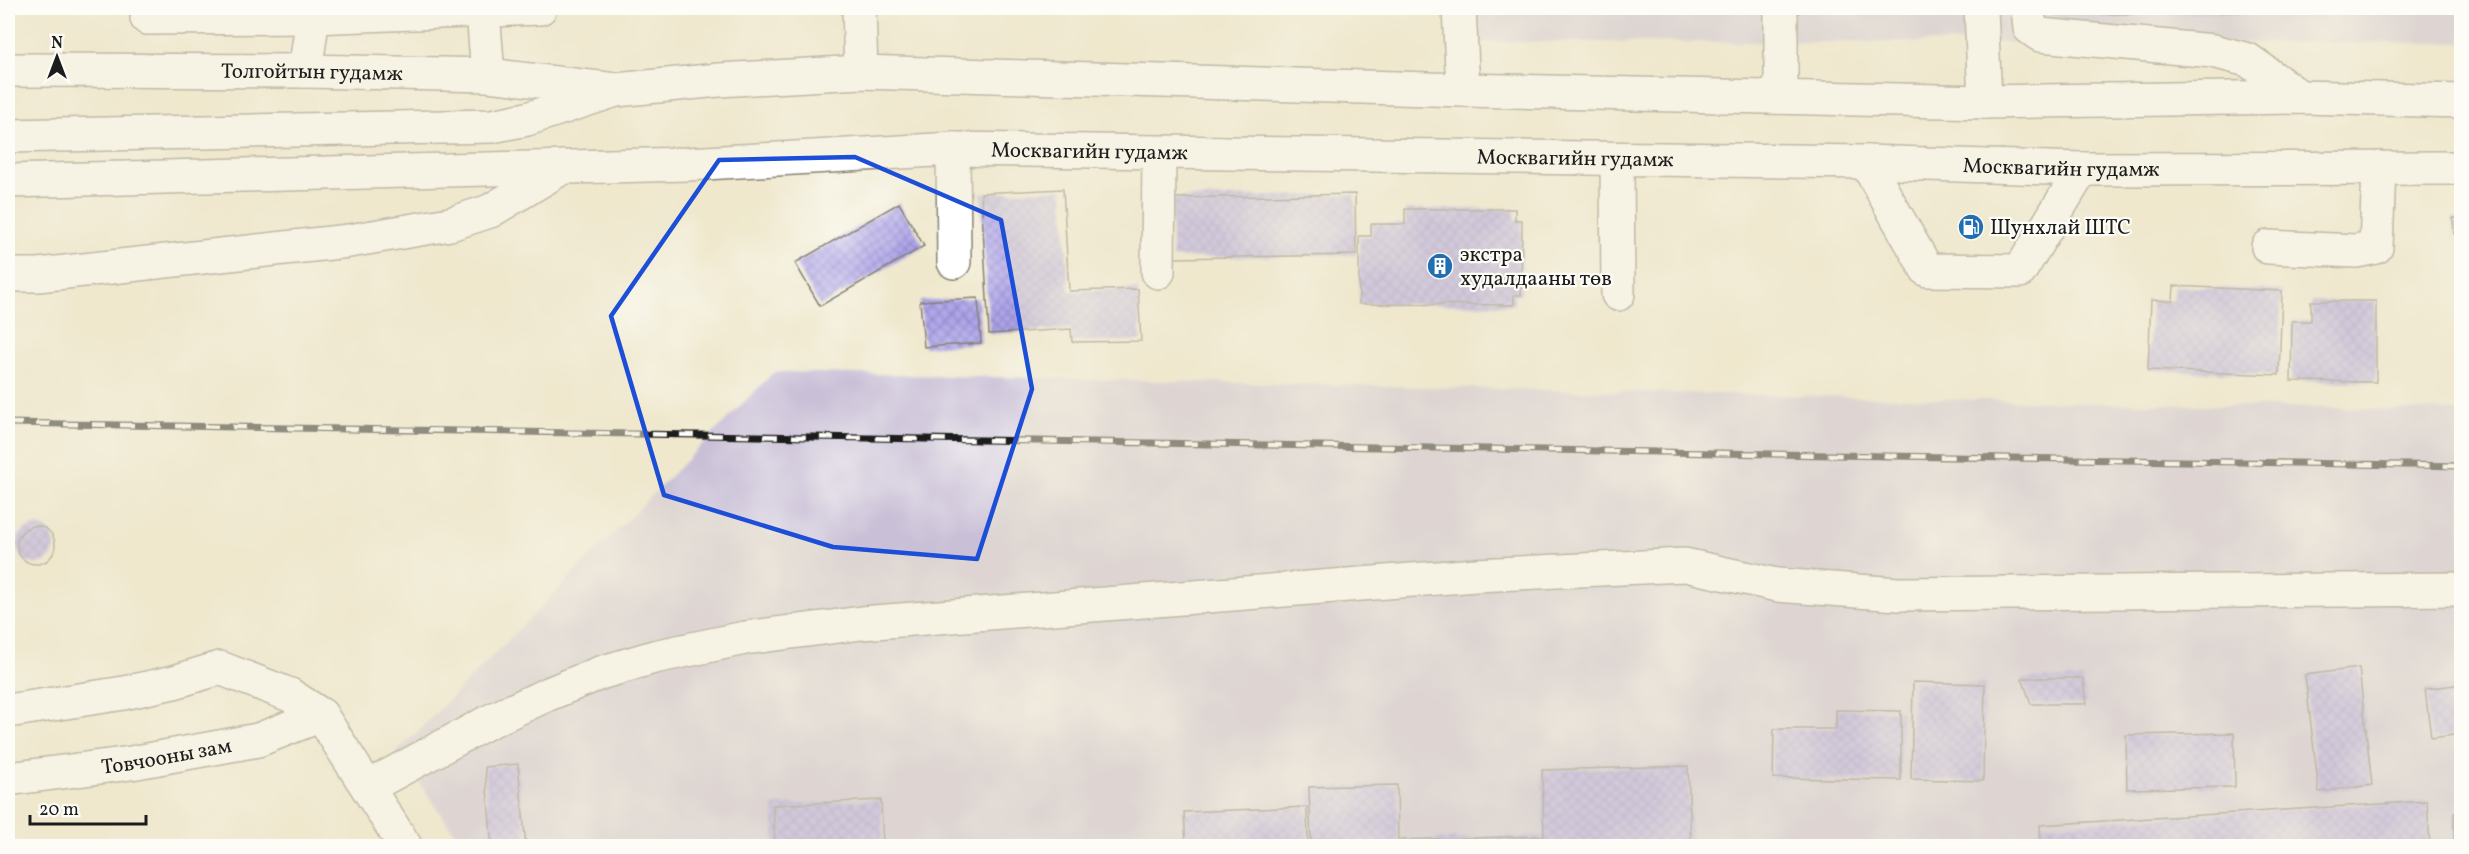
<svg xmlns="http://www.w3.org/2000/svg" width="2469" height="854" viewBox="0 0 2469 854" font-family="Vollkorn,serif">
  <defs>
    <pattern id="building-cross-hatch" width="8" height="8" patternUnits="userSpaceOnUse" patternTransform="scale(1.5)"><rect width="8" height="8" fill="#aea4ec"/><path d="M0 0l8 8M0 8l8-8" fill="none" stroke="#8d85be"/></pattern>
  </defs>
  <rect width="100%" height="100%" fill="#fdfcf7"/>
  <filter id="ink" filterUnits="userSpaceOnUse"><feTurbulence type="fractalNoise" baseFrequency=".0167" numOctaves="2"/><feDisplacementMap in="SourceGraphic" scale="12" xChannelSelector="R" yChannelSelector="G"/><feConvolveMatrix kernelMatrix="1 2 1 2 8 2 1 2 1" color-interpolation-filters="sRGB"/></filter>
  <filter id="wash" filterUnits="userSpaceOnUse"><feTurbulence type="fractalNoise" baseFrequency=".008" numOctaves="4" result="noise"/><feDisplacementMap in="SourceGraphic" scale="24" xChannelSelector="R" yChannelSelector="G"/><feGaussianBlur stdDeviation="1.35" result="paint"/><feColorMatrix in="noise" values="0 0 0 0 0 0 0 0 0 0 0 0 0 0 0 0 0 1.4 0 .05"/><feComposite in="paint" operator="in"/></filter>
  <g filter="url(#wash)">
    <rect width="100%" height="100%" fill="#efe8cd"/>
    <!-- industrial -->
    <g fill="#c9bfd7">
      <polygon points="1465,8 2461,8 2462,43 1467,42"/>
      <polygon points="774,372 2461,411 2461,846 464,846 397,752"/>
    </g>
    <g id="blocks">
      <!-- building -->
      <g fill="url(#building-cross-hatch)">
        <polygon points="2055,8 2240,8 2240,12 2055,15"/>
        <polygon points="1063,189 1069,291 1138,289 1141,341 1072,342 1071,329 989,334 981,193"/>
        <polygon points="1355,194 1356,255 1172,258 1171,198"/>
        <polygon points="899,203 924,246 820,306 795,263"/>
        <polygon points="1405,209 1515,209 1515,220 1522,220 1521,295 1514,295 1514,305 1359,304 1359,236 1371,236 1371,224 1405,224"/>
        <polygon points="2453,218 2462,218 2462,234 2454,234"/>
        <polygon points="2174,286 2282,291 2279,375 2148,370 2151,300 2173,301"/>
        <polygon points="978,298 981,343 924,347 920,301"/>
        <polygon points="2311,301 2376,301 2376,382 2291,381 2292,321 2311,321"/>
        <circle cx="36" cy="545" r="19"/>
        <polygon points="2359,668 2372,785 2319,792 2305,675"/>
        <polygon points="2022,678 2083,678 2086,704 2031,704"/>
        <polygon points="1913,682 1985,684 1983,781 1911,779"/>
        <polygon points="2462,684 2462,734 2431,738 2425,689"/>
        <polygon points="1836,710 1901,711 1901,780 1773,778 1774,729 1836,729"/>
        <polygon points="2234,733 2235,787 2127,789 2126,735"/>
        <polygon points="518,764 526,846 492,846 485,767"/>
        <polygon points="1688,766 1691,846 1311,846 1309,787 1397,785 1398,840 1544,836 1542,770"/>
        <polygon points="881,800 883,846 775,846 773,805"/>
        <polygon points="2427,801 2430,846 2041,846 2040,825"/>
        <polygon points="1307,807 1308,846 1186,846 1184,812"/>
        <rect x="2454" y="813" width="8" height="33"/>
      </g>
    </g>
  </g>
  <g filter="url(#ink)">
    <use href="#blocks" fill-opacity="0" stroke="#868274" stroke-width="1.5"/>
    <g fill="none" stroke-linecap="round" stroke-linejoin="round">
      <!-- minor casing -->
      <g stroke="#868274" stroke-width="36">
        <g id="minor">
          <polyline points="859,8 861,72"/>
          <polyline points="1459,8 1463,90"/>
          <polyline points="1781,8 1781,97"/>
          <polyline points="1981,8 1985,102"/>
          <polyline points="2028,8 2030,28 2040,35 2213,51 2248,60 2300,97"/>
          <polyline points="483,11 488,75"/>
          <polyline points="147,18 313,17 540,8"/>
          <polyline points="305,71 313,17"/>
          <polyline points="953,149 954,262"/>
          <polyline points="1617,159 1618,294"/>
          <polyline points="1866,162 1927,270 2020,271 2082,169"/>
          <polyline points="2268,247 2356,251 2376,247 2379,168"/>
          <polyline points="1158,272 1159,153"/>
          <polyline points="321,715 405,846"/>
          <polyline points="368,787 488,722 546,695 600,673 654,657 745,638 862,623 1476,575 1685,565 1777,585 1898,594 2462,589"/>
        </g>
      </g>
      <!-- major casing -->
      <g stroke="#868274" stroke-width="36">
        <g id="major">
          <path id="s1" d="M 8,70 L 305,71 L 488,75 L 616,90"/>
          <polyline points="8,275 38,275 349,241 450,224 490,211 563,167"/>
        </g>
      </g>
      <!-- highway casing -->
      <g stroke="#868274" stroke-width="36">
        <g id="highway">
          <polyline points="8,136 492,126 527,119 616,90 719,80 861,72 1463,90 1985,102 2300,97 2462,101"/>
          <path id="s2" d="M 8,181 L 687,164 L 953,149 L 1866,162 L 2082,169 L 2462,168"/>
          <polyline points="8,711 124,693 174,682 220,668 290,695 321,715"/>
          <path id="s3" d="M 8,779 L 131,763 L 258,740 L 321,715"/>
        </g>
      </g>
      <!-- minor -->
      <use href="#minor" stroke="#fff" stroke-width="33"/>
      <!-- major -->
      <use href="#major" stroke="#fff" stroke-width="33"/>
      <!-- highway -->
      <use href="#highway" stroke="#fff" stroke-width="33"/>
      <!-- rail casing -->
      <g stroke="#1c1c1c" stroke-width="7">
        <polyline id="rail" points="8,423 2462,466"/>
      </g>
      <!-- rail -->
      <use href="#rail" stroke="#fdfcf7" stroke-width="4.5" stroke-dasharray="14" stroke-linecap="butt"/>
    </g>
  </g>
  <!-- marked area -->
  <path d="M0 0H2469V854H0ZM 855,157 L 1001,220 L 1032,389 L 977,559 L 833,547 L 664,495 L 611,316 L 719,160 Z" fill="#efe8cd" fill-opacity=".55" fill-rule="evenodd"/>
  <path fill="none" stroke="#1d4ed8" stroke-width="4.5" stroke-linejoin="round" d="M 855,157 L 1001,220 L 1032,389 L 977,559 L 833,547 L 664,495 L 611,316 L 719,160 Z"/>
  <!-- icons -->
  <defs>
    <g id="fuel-disc" transform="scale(1.35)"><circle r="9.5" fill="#1f6fb2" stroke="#fdfcf7"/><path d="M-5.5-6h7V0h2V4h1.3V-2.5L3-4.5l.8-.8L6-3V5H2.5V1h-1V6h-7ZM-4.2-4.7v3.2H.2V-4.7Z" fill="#fff"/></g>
    <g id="building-disc" transform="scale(1.35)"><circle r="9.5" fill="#1f6fb2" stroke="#fdfcf7"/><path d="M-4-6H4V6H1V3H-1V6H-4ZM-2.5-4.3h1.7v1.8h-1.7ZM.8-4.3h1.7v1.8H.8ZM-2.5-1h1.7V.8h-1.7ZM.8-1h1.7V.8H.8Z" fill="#fff"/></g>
  </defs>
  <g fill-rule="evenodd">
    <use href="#fuel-disc" x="1971" y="227"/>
    <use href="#building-disc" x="1440" y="266"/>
  </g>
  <g text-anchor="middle" stroke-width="4.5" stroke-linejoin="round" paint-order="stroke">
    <!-- street labels -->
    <g font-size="21" fill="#1c1c1c" stroke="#fdfcf7">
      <text dy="7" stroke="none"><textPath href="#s1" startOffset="304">Толгойтын гудамж</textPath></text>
      <text dy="7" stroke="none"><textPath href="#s2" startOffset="1082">Москвагийн гудамж</textPath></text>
      <text dy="7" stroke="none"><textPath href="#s2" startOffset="1568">Москвагийн гудамж</textPath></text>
      <text dy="7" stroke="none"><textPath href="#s2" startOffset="2054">Москвагийн гудамж</textPath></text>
      <text dy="7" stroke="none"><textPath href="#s3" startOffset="160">Товчооны зам</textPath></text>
    </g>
    <!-- poi labels -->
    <g font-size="21" fill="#1c1c1c" stroke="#fdfcf7" text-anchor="start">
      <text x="1990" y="234">Шунхлай ШТС</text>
      <text x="1460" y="261">экстра<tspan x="1460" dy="24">худалдааны төв</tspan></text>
    </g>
  </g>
  <!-- margin -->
  <rect width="2469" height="854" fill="none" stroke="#fdfcf7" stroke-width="30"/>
  <!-- north arrow -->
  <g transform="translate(57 57)" stroke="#fdfcf7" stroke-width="4.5" paint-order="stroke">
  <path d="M0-4.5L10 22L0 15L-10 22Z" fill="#1c1c1c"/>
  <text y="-9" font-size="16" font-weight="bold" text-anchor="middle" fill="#1c1c1c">N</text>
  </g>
  <!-- scale -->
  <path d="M30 815v9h116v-9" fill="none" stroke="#1c1c1c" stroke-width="3"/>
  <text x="39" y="815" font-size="18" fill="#1c1c1c" stroke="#fdfcf7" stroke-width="4.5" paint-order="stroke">20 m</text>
</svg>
